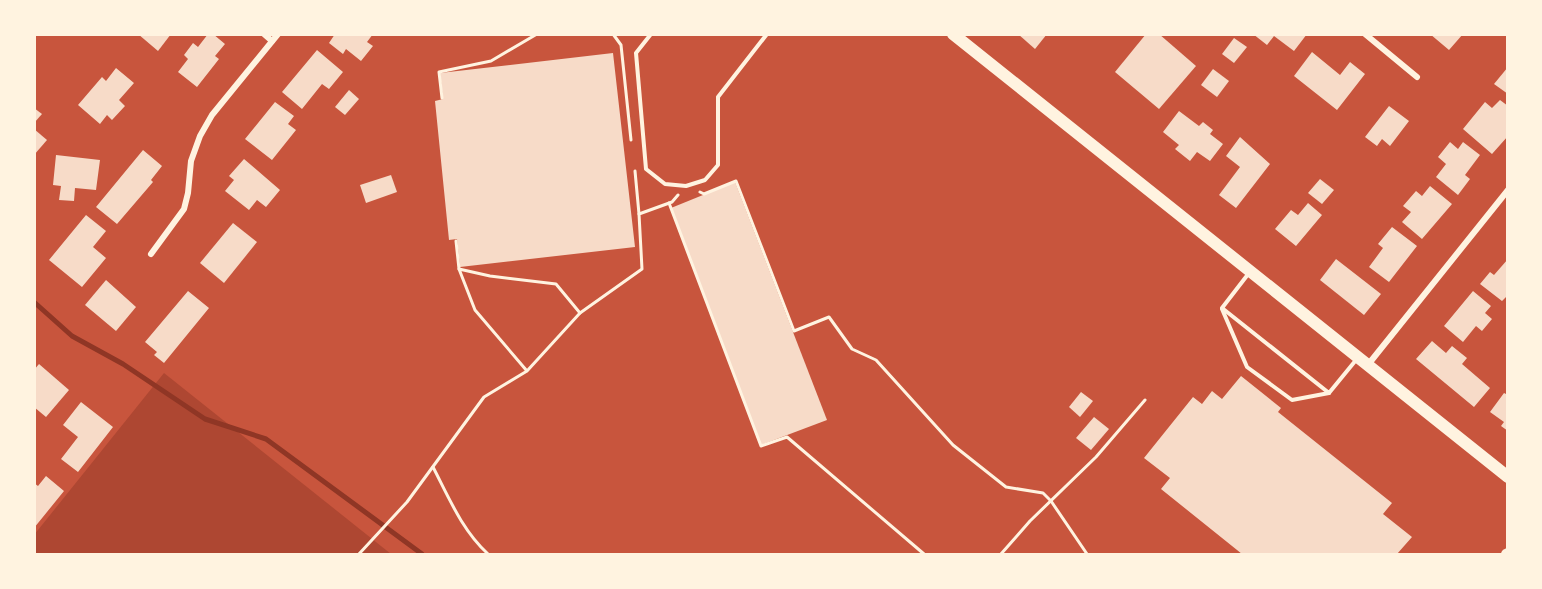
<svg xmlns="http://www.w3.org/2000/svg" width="1542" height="589" viewBox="0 0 1542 589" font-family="Jost,sans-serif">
  <rect width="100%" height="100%" fill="#c8553d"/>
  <!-- green -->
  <polygon fill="#ae4732" points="164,373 391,554 35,554 34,535"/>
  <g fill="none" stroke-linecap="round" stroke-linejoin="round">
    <!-- stream -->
    <polyline stroke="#8f3625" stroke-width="5" points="34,302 72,336 123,364 205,419 266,439 422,554"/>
  </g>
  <!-- building -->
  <g fill="#f7dbc8">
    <polygon points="138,34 171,34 158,51"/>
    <polygon points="208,34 213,34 225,44 215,56 219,59 197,87 178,72 188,59 184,55 193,43 198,47"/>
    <polygon points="335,34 373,34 367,42 373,46 361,61 346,49 343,54 329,43"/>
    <polygon points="1018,34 1047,34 1035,49"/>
    <polygon points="1146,34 1159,34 1196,66 1159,109 1115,72"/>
    <polygon points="1253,34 1307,34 1294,51 1274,36 1267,45"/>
    <polygon points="1430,34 1463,34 1449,50"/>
    <polygon points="1234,38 1247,47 1234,63 1222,54"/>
    <polygon points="317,50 343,72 329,89 322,84 302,109 282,92"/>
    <polygon points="1312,52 1340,75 1350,62 1365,74 1337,110 1294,76"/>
    <polygon points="613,53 635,247 460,267 457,239 449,240 435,101 443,99 440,73"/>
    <polygon points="1508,67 1508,94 1494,84"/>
    <polygon points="116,68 134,83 119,100 125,106 112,120 107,115 100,124 78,105 102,77 106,81"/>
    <polygon points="1213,69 1229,81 1217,97 1201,85"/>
    <polygon points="349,90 359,99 345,115 335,107"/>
    <polygon points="1500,100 1508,106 1508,136 1492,154 1463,129 1485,102 1492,108"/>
    <polygon points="275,102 294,116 288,124 296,130 272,160 245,139"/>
    <polygon points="1389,106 1409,121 1390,146 1382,139 1377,146 1365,137"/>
    <polygon points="34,108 42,114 34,123"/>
    <polygon points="1179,111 1199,126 1203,122 1213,130 1210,134 1223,144 1210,161 1197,152 1190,161 1175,149 1179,145 1163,132"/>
    <polygon points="34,129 47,140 34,155"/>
    <polygon points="1240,137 1270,164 1236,208 1219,195 1240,167 1226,156"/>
    <polygon points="1450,142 1458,149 1463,142 1480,155 1465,175 1470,179 1458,195 1436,177 1446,164 1438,157"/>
    <polygon points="143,150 162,166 151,180 153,182 117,224 96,207"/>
    <polygon points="56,155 100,160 96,190 75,188 74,201 59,200 61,186 53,185"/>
    <polygon points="244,159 280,190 266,207 257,200 249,210 225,191 234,180 229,176"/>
    <polygon points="391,175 397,192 366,203 360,185"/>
    <polygon points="1320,179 1334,190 1322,204 1308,193"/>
    <polygon points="735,182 827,420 761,445 671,208"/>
    <polygon points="1430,186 1452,204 1422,239 1402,222 1411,212 1403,206 1416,191 1422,196"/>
    <polygon points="1308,203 1322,215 1296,246 1275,229 1291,210 1298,215"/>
    <polygon points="86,215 106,231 93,247 106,258 82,287 49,260"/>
    <polygon points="233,223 257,242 224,283 200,263"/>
    <polygon points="1392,227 1417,246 1389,282 1369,267 1383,248 1378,244"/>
    <polygon points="1336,259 1381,294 1364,315 1320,280"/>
    <polygon points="1508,259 1508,295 1502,301 1480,284 1490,272 1494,275"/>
    <polygon points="106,280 136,307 116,331 85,305"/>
    <polygon points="188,291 209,308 164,363 154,355 157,352 145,342"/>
    <polygon points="1473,291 1491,306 1485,313 1492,319 1482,331 1476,326 1463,342 1444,326"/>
    <polygon points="1432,341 1446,353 1452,346 1467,358 1462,364 1490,388 1474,407 1416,359"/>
    <polygon points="39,364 69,390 46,417 34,407 34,370"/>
    <polygon points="1241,376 1281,408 1278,412 1392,503 1383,514 1412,537 1397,554 1242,554 1161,489 1170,478 1144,458 1193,397 1202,404 1212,391 1222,399"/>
    <polygon points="1081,392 1093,401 1080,417 1069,407"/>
    <polygon points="1504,393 1508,395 1508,431 1501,426 1504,422 1490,412"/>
    <polygon points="81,402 113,427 78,472 61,459 78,437 63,425"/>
    <polygon points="1094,417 1109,429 1091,450 1076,438"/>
    <polygon points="46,476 64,491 34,528 34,483 38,486"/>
  </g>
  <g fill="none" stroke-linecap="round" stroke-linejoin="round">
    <!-- path -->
    <g stroke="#fff3e0" stroke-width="3">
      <polyline points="613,34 621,45 631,140"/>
      <polyline points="442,98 439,72 491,61 537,34"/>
      <polyline points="635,171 639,214"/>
      <polyline points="700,192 704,194 736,181 794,331 829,317 852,349 876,360 953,445 1006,487 1043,493 1051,501 1087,554"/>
      <polyline points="669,203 761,446 787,437 924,554"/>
      <polyline points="456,241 459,269"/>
      <polyline points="580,313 642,269 639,214 672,202 678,195"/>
      <path d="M 433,467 C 449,498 462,530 488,554"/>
      <polyline points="359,554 407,502 484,397 527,371 580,313 556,284 490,276 459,269 475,310 527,371"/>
      <polyline points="1001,554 1030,521 1096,457 1145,400"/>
    </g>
    <!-- service -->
    <g stroke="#fff3e0" stroke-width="4">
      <polyline points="651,34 636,53 646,169 665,184 686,186 705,180 718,165 718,97 767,34"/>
      <polyline points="1249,273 1222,308 1329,393 1356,360"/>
      <polyline points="1222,309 1247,367 1292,400 1329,393"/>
    </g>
    <!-- minor -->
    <g stroke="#fff3e0" stroke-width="6">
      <polyline points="264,34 272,41"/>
      <polyline points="1365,34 1417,77"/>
      <polyline points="151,254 184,209 188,193 191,161 200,136 212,115 278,34"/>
      <polyline points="1367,366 1508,190"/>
    </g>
    <!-- tertiary -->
    <polyline stroke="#fff3e0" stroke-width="10" points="1506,554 1508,553"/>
    <!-- secondary -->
    <polyline stroke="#fff3e0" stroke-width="12" points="953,34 1508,477"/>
  </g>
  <!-- border -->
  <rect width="1542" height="589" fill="none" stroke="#fff3e0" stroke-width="72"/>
</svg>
